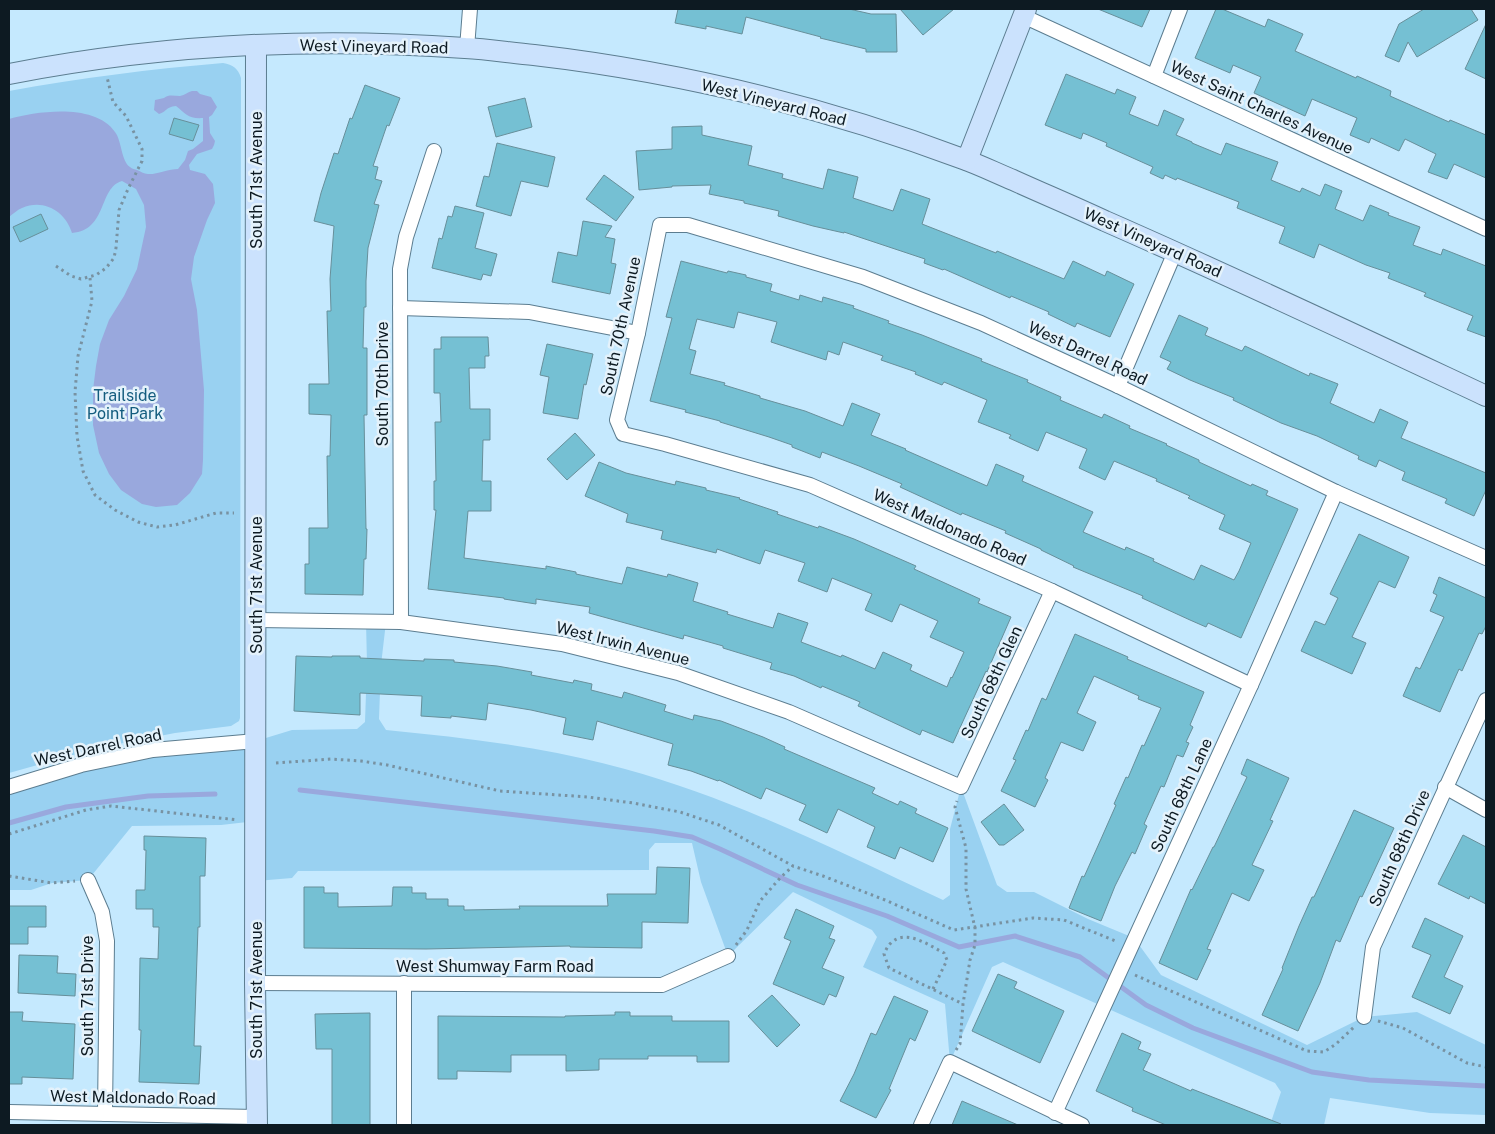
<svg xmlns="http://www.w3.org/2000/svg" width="1495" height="1134" viewBox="0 0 1495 1134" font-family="'Public Sans',sans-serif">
  <rect width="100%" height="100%" fill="#c5e9fe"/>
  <!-- green -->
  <g fill="#99d1f1">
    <path d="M 223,63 C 233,65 238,68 241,78 L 240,718 L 239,721 L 231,726 L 175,733 L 98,748 L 9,773 L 9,91 C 80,78 151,69 223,63 Z"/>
    <path d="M 366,622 L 386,622 L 381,665 L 379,719 L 386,730 C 467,738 546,747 625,769 C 735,799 839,852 943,900 L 950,895 L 950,829 L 961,787 L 997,885 L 1007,892 L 1034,892 L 1088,919 L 1134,938 L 1161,975 L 1307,1045 L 1364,1017 L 1417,1012 L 1486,1045 L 1486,1115 L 1430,1113 L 1330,1098 L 1324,1125 L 1270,1125 L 1281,1092 L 1275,1083 L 1003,962 L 992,967 L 950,1062 L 945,1004 L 863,967 L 877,937 L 872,930 L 793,892 L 728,956 L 701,882 L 692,843 L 655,843 L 649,850 L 649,870 L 298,871 L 292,878 L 256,881 L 256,821 L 221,825 L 132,826 L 88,880 L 52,883 L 31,890 L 9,890 L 9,787 L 81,765 L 256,741 L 292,730 L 357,729 L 365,722 L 367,664 Z"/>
  </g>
  <!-- water -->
  <path fill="#99a8dd" d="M 192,91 L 197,91 L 200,94 L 211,97 L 217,107 L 212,115 L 209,117 L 210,133 L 215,141 L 214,145 L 212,149 L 197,154 L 189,165 L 190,170 L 205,174 L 213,184 L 215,203 L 207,220 L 194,257 L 191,279 L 197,310 L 204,390 L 203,460 L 202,474 L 190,493 L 177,505 L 156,507 L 142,504 L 121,490 L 109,474 L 99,453 L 93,425 L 93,390 L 96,366 L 100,344 L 109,320 L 124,296 L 137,269 L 146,227 L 144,205 L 136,189 L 122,181 C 98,188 108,230 72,233 C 66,212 44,198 22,208 C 17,210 13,214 9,217 L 9,119 C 38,111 95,103 115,132 C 122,141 121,161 130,167 C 132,169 135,169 137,170 C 140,171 144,174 148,174 C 155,175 169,169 178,169 L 185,160 L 188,151 L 193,149 L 203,141 L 203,118 C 188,119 186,114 176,106 C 165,107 167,112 159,114 L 154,110 L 155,100 L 164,98 C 169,94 174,96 180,96 C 185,95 188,92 192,91 Z"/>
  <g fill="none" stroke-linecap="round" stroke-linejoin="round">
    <!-- stream -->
    <g stroke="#99a8dd" stroke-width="5">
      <polyline points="300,790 654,831 692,837 720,849 797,885 887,916 959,947 1015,936 1080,957 1146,1005 1193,1028 1312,1072 1369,1080 1486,1086"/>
      <polyline points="9,823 66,807 148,796 215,794"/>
    </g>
  </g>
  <!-- building -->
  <g fill="#75c0d3" stroke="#678f9a" fill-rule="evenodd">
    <polygon points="678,9 849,9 871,14 896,14 897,52 866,52 866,49 820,38 821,37 746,17 742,34 706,26 706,29 675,23"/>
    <polygon points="900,9 954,9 923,35"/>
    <polygon points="1098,9 1150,9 1142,27"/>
    <polygon points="1216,9 1222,9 1265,27 1268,19 1303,34 1295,51 1356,78 1357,76 1391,91 1390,96 1449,122 1450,120 1486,135 1486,178 1454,164 1447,179 1428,172 1436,154 1405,139 1399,151 1371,138 1369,143 1350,135 1357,118 1312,99 1305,116 1254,93 1261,77 1233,65 1230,73 1195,58"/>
    <polygon points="1424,9 1471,9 1478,20 1417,57 1408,42 1399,62 1385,56 1399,24"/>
    <polygon points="1486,24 1486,79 1465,69"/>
    <polygon points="1066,74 1115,94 1117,89 1136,97 1129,114 1158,126 1164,110 1184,119 1176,135 1192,142 1192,143 1221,155 1226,143 1278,162 1271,180 1300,192 1302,188 1320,196 1325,184 1342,191 1335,209 1363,221 1370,205 1389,213 1388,215 1420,227 1413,245 1441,255 1443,249 1486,266 1486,337 1467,330 1473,316 1424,296 1426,293 1388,278 1390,273 1366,265 1319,244 1314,258 1279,243 1285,227 1237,208 1239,202 1177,178 1176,180 1165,175 1163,179 1150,173 1153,167 1106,146 1107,143 1083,133 1081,139 1045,125"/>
    <polygon points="365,85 400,98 389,126 387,125 373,166 378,167 375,179 382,181 374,204 379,205 368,248 366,281 366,307 364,307 363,348 367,348 367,415 364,415 366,529 367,529 366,559 364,559 363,595 305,594 305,564 309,564 309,528 328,528 327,456 330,456 331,415 309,414 309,384 329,384 327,311 331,311 330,279 334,226 314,221 321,193 334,153 338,154 350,118 352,119"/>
    <polygon points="525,98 532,127 496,137 488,107"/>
    <polygon points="174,118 199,125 193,141 169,134"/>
    <polygon points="702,126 702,135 752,146 748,165 783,174 782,178 823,189 828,169 858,177 853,198 893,211 901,189 930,199 922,224 996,253 997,251 1064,279 1073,261 1105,276 1107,271 1134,284 1110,337 1077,323 1075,327 1048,314 1049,312 1011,296 1010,298 944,269 943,270 924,263 925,259 844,232 844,233 813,226 778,216 779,211 744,203 744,201 709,194 711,185 672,186 672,187 639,190 636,151 672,149 672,127"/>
    <polygon points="497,143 555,157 548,187 521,181 511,216 476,206 484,176 489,177"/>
    <polygon points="604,175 634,197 616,221 586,199"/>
    <polygon points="455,206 484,213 475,248 497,254 491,276 483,274 481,280 432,268 439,238 442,239 448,216 452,217"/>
    <polygon points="41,214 48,229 20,242 13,227"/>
    <polygon points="583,221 612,226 605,237 615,239 611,263 616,264 610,294 552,282 558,252 577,256"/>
    <path d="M 681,261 L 727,273 L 728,271 L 746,275 L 746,277 L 772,284 L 770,291 L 799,300 L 800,295 L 822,302 L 823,297 L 854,306 L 853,308 L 889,321 L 888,323 L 922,335 L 982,359 L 981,361 L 1028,380 L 1027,382 L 1061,397 L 1060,400 L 1102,418 L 1104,414 L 1130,426 L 1129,428 L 1167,444 L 1166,445 L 1199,460 L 1199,462 L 1251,486 L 1252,484 L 1268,491 L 1266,495 L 1298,509 L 1241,638 L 1208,623 L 1206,627 L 1190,620 L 1142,598 L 1143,596 L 1073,567 L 1074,566 L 1041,550 L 1041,549 L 1005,533 L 1006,531 L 962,513 L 961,515 L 900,487 L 902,484 L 859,466 L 822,452 L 820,458 L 792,447 L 792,445 L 769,437 L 720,422 L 720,421 L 685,412 L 686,410 L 650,401 L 672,318 L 666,317 ZM 738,312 L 777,322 L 771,342 L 826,360 L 828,351 L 839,355 L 843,342 L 883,356 L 881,360 L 916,372 L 915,374 L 942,385 L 944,382 L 987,400 L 978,422 L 1011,435 L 1009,438 L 1038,451 L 1046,432 L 1087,449 L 1079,468 L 1105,480 L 1114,461 L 1157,479 L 1156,481 L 1190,496 L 1188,498 L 1225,515 L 1219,529 L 1251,543 L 1239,571 L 1234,580 L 1201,565 L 1194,580 L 1153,561 L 1154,559 L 1126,547 L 1125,550 L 1083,532 L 1093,512 L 1022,481 L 1024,476 L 996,464 L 987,486 L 905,450 L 906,449 L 871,435 L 880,414 L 852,403 L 843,426 L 805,411 L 760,398 L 760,396 L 724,385 L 725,383 L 690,374 L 696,351 L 689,349 L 697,319 L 734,328 Z"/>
    <polygon points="1179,315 1208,328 1205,335 1242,351 1245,346 1309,376 1310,373 1338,384 1330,403 1374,423 1380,409 1408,422 1401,438 1486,473 1486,490 1474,516 1445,503 1447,499 1402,480 1405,472 1379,460 1376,467 1358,459 1359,456 1317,436 1281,423 1233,400 1234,398 1190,380 1167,369 1171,362 1160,357"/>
    <polygon points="441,337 488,337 489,356 485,356 485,368 469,368 470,409 490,409 490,440 483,440 482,481 491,481 491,511 468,511 464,558 546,569 546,566 576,572 576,574 622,584 627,567 667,577 668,574 698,583 693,601 728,612 727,614 773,628 778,613 808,623 801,642 841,657 842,655 875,669 883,652 912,665 910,670 947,687 951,677 952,678 964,652 930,637 938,621 900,604 892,622 865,610 872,594 832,578 827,592 798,581 805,563 765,550 760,564 717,549 716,553 661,539 663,531 626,522 628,514 585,496 599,462 626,473 675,485 676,481 706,488 706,490 740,498 739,499 778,512 777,514 818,528 819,526 854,539 916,566 914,569 980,599 978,603 1011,617 987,672 986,671 953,743 922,730 920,735 858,706 860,702 822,686 821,688 794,676 770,669 772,663 723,648 723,646 684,635 683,639 589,613 590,607 536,599 536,604 504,599 504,598 428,589 436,510 434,510 434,481 436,481 435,422 441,422 440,393 434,393 434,349 441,349"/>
    <polygon points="547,344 593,354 586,385 584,384 578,419 543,413 549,377 540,375"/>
    <polygon points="575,433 595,455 567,480 547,459"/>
    <polygon points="1359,534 1409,557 1395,588 1379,581 1352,637 1366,643 1352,674 1301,651 1315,621 1325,625 1338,598 1330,594"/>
    <polygon points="1439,577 1486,598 1486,626 1482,634 1479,633 1462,671 1459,669 1440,712 1403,696 1416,667 1420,669 1444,617 1430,611 1437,595 1433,593"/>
    <polygon points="1075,634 1128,657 1127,659 1204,692 1190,725 1193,727 1186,742 1189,743 1183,757 1177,755 1164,787 1161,786 1144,824 1147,826 1135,854 1132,852 1115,886 1101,921 1069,908 1082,876 1084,877 1101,839 1116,805 1114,804 1126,777 1128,778 1142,745 1144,746 1161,708 1138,699 1139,696 1094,676 1077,713 1096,722 1083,751 1061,742 1045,778 1048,780 1035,807 1001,791 1016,760 1013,759 1026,730 1028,731 1042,698 1046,700"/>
    <polygon points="296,656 332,657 332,656 360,656 360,658 424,661 424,659 454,660 454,662 497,666 532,672 531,675 573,683 574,680 592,684 591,690 622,698 624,692 666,705 664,711 693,720 694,715 721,721 763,737 785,747 784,749 875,788 872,793 898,805 900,801 917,809 915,813 948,828 933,862 900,847 895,859 867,847 875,827 838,809 827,833 799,820 806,805 766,788 761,799 719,780 718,781 691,771 668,765 673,744 597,721 593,740 563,734 566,718 531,710 488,703 486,720 451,716 451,718 421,716 422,696 360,693 360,715 294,711"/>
    <polygon points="1247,759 1289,778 1270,820 1273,821 1252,865 1264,870 1249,901 1232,893 1207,949 1211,950 1197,980 1159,963 1191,889 1192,890 1213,847 1214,847 1247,777 1241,774"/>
    <polygon points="1004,804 1024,830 1004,845 999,845 981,822"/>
    <polygon points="1354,810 1394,828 1362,897 1360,896 1340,942 1336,940 1320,983 1298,1031 1262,1015 1283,969 1282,968 1299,926 1312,897 1314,897"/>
    <polygon points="1463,835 1486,847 1486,904 1470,896 1469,899 1438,884"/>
    <polygon points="144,836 206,838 205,876 200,876 200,927 198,927 194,1046 201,1046 199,1084 139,1082 141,1030 139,1030 140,958 158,959 159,927 153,927 153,909 136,909 136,890 145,890 146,850 144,850"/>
    <polygon points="657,867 690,868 688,923 642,922 642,948 570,947 570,946 426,949 304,948 304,887 324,887 324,893 338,893 338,907 392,906 393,887 412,887 412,893 426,893 426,899 448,899 448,906 464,906 464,910 520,909 519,906 608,906 607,894 656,894"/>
    <polygon points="9,906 46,906 46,927 28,927 28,944 9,944"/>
    <polygon points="796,909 834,926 829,938 835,940 822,968 844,977 836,997 829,994 824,1005 773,984 791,941 784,938"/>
    <polygon points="1425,918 1463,936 1444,977 1463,986 1450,1014 1412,997 1431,955 1412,947"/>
    <polygon points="19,955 58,956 57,973 76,974 75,996 18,993"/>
    <polygon points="998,974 1017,982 1014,988 1064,1011 1040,1063 972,1031"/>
    <polygon points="772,995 800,1025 777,1047 748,1016"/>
    <polygon points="894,996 928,1011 915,1041 910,1038 889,1089 891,1090 876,1118 840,1101 854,1074 871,1033 876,1035"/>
    <polygon points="9,1012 23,1012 22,1021 75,1024 73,1079 22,1077 22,1084 9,1084"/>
    <polygon points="615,1012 630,1012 630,1016 672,1016 672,1021 729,1021 729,1062 697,1062 697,1056 648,1056 648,1059 599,1059 599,1070 566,1071 566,1055 511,1055 511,1072 457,1071 457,1079 438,1079 438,1016 565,1017 565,1016 615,1015"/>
    <polygon points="370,1013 370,1125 332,1125 332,1049 316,1049 315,1014"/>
    <polygon points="1122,1033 1141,1042 1138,1049 1151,1054 1143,1070 1191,1091 1192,1089 1281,1124 1281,1125 1166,1125 1132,1111 1133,1108 1096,1091"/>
    <polygon points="962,1101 1018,1125 952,1125"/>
  </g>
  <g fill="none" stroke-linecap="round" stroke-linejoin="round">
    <!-- street casing -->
    <g stroke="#5c7d90" stroke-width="16">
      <g id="street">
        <polyline points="1023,16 1486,229"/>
        <polyline points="467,48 470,9"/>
        <polyline points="1154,76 1180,9"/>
        <polyline points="400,308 529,312 638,333"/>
        <polyline points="1118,386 1175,252"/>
        <polyline points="257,620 401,622 562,644 678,673 789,712 961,787 1052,591"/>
        <polyline points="401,622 400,269 406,237 434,151"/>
        <polyline points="1251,685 1052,591 810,485 665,444 623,434 617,420 638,333 660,225 688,225 863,277 981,323 1118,386 1336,492 1486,558"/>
        <polyline points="9,787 81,765 153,750 256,741"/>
        <polyline points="1445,787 1486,810"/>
        <polyline points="88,880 102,912 107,941 105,1114"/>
        <polyline points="255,983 662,985 728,956"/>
        <polyline points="404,983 404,1125"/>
        <polyline points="1364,1017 1373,947 1486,700"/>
        <polyline points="9,1112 257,1117"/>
        <polyline points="1055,1113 1251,685 1336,492"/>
        <polyline points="921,1125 950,1062 1082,1125"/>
      </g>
    </g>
    <!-- secondary casing -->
    <g stroke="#5c7d90" stroke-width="22">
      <g id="secondary">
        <polyline points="256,46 255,983 257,1125"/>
        <path d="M 9,74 C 158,45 313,37 465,48 C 488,49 511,53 534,55 C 680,72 825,107 963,159 C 980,165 996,173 1013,180 C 1044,194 1075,207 1105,221 C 1233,277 1360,337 1486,396"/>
        <polyline points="967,160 1026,9"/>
      </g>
    </g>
    <!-- path -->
    <g stroke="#7892a2" stroke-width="3" stroke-dasharray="2.5 4" stroke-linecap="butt">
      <polyline points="56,266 71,276 81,279 96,275 106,268 114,258 116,248 119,210 128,189 142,161 142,149 126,116 113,102 107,77"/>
      <polyline points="90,278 92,301 78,356 75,392 77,436 83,471 95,495 115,510 138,522 157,527 175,525 216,513 234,513"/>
      <polyline points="276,763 331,759 361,761 387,765 500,791 588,797 633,803 680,812 719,825 793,866 823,876 885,900 954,930 1033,918 1064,920 1118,942"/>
      <polyline points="9,834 86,810 111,806 238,820"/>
      <polyline points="9,876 52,883 75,881"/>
      <polyline points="736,945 747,930 760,901 781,877 793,866"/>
      <polyline points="1135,975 1307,1051 1324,1052 1336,1044 1354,1027"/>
      <path d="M 933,989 L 947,960 L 944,953 C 930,946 906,928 891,943 C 888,945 886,950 884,954 L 889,968 L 963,1004"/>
      <polyline points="1378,1021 1403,1028 1467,1063 1486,1067"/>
      <polyline points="956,1050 960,1044 963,1004 970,960 975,945 975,928 966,889 966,848 955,807 957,801"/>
    </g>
    <!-- street -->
    <use href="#street" stroke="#fff" stroke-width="14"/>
    <!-- secondary -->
    <use href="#secondary" stroke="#cbe2fd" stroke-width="20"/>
  </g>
  <g text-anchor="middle" stroke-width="5" stroke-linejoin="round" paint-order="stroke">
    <!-- street labels -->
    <g font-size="16" fill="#0d1a22" stroke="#e4f2fb">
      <text transform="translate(374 46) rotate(1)" y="6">West Vineyard Road</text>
      <text transform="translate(774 102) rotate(14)" y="6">West Vineyard Road</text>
      <text transform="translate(1262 107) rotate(25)" y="6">West Saint Charles Avenue</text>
      <text transform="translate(256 180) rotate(-90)" y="6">South 71st Avenue</text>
      <text transform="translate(1153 242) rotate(24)" y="6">West Vineyard Road</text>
      <text transform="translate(620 326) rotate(-78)" y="6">South 70th Avenue</text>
      <text transform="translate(1088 353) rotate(25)" y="6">West Darrel Road</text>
      <text transform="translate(382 384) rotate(-90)" y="6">South 70th Drive</text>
      <text transform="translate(950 527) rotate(24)" y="6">West Maldonado Road</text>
      <text transform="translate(256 585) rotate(-90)" y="6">South 71st Avenue</text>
      <text transform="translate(623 643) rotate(14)" y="6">West Irwin Avenue</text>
      <text transform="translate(991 682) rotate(-65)" y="6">South 68th Glen</text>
      <text transform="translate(98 747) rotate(-12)" y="6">West Darrel Road</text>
      <text transform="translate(1181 795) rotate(-65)" y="6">South 68th Lane</text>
      <text transform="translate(1399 848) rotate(-66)" y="6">South 68th Drive</text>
      <text x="495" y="972">West Shumway Farm Road</text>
      <text transform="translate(256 990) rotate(-90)" y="6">South 71st Avenue</text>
      <text transform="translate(87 996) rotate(-90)" y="6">South 71st Drive</text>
      <text transform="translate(133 1097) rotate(1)" y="6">West Maldonado Road</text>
    </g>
    <!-- park labels -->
    <g font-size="16" fill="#135c7e" stroke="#e4f2fb">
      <text x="125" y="401">Trailside<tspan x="125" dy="18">Point Park</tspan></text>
    </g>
  </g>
  <!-- border -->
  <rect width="1495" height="1134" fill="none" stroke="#0d1a22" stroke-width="20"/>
</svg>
